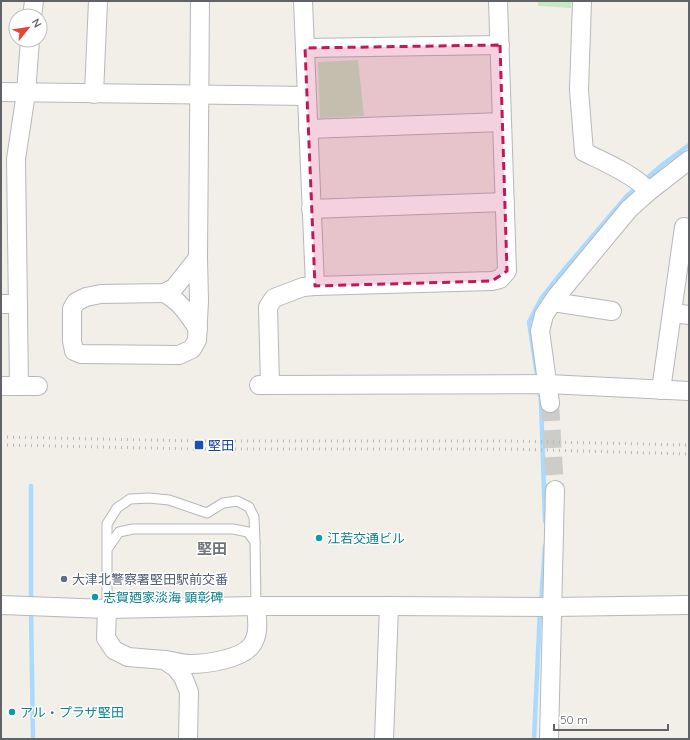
<svg xmlns="http://www.w3.org/2000/svg" width="690" height="740" viewBox="0 0 690 740" font-family="Quicksand,'Noto Sans JP',sans-serif">
  <rect width="100%" height="100%" fill="#f1efe8"/>
  <!-- green -->
  <g fill="#c5e8c5">
    <polygon points="538,1 571,1 571,8 538,6"/>
    <polygon points="358,60 364,116 320,118 318,62"/>
  </g>
  <g fill="none" stroke-linecap="round" stroke-linejoin="round">
    <!-- stream -->
    <g stroke="#aadaff" stroke-width="4.5">
      <polyline points="644,181 662,165 689,145"/>
      <polyline points="538,381 529,322 541,299 563,271 626,197 638,186"/>
      <polyline points="539,389 541,401 545,521"/>
      <polyline points="31,486 31,602"/>
      <polyline points="541,603 545,546"/>
      <polyline points="31,610 33,739"/>
      <polyline points="534,739 540,610"/>
    </g>
    <!-- minor-tunnel -->
    <polyline stroke="#ccccc8" stroke-width="18" stroke-dasharray="18 9" stroke-linecap="butt" points="550,403 555,490"/>
    <!-- service casing -->
    <g stroke="#b5b8bc" stroke-width="11">
      <g id="service">
        <polyline points="108,548 119,532 133,529 233,529 248,532 255,542 256,606"/>
        <polyline points="107,609 107,524 117,508 130,499 149,498 169,500 207,513 223,503 237,501 249,507 254,517 255,542"/>
      </g>
    </g>
    <!-- minor casing -->
    <g stroke="#b5b8bc" stroke-width="20">
      <g id="minor">
        <polyline points="303,1 315,286"/>
        <path d="M 582,1 L 579,90 L 584,152 C 600,160 640,177 648,192"/>
        <polyline points="32,16 34,1"/>
        <polyline points="305,48 500,45"/>
        <polyline points="1,92 307,96"/>
        <polyline points="94,94 98,1"/>
        <polyline points="308,129 502,122"/>
        <polyline points="311,209 505,202"/>
        <polyline points="198,258 174,288 164,293 101,294 86,297 76,302 72,309 72,341 74,351 81,354 179,355 192,349 197,340 199,301 198,258 200,1"/>
        <path d="M 164,293 C 180,301 188,314 198,329"/>
        <polyline points="553,302 612,311"/>
        <polyline points="1,304 18,304"/>
        <polyline points="672,313 689,315"/>
        <polyline points="259,385 548,384 689,391"/>
        <polyline points="270,385 268,307 274,298 303,287 315,286 492,281 500,279 507,271 498,1"/>
        <polyline points="1,386 38,386"/>
        <polyline points="19,386 16,159 26,93 30,40"/>
        <polyline points="661,390 684,227"/>
        <polyline points="550,403 540,331 544,315 556,297 629,209 648,192 689,160"/>
        <polyline points="1,605 107,609 256,606 389,606 552,607 689,605"/>
        <polyline points="107,609 106,638 114,650 128,657 164,660 176,668 183,677 189,692 188,739"/>
        <path d="M 165,660 C 173,661 182,664 190,664 C 206,664 241,659 251,646 C 260,635 257,619 256,606"/>
        <polyline points="384,739 389,606"/>
        <polyline points="549,739 555,490"/>
      </g>
    </g>
    <!-- service -->
    <use href="#service" stroke="#fff" stroke-width="9"/>
    <!-- minor -->
    <use href="#minor" stroke="#fff" stroke-width="18"/>
    <!-- rail -->
    <g stroke="#b6b7b8" stroke-width="3" stroke-dasharray="1 5" stroke-linecap="butt">
      <polyline points="1,437 199,441 508,441 689,445"/>
      <polyline points="1,445 199,449 507,449 689,454"/>
    </g>
  </g>
  <!-- marked area -->
  <path fill="#c2185b" fill-opacity="0.2" stroke="#c2185b" stroke-width="3" stroke-dasharray="8 5" stroke-linejoin="round" d="M 500,45 L 507,271 L 492,281 L 315,286 L 305,48 Z"/>
  <!-- markers -->
  <rect fill="#1a4fb4" stroke="#fff" stroke-width="1.5" x="194" y="440" width="10" height="10" rx="2"/>
  <g fill="#0f9aa8" stroke="#fff" stroke-width="1.5">
    <circle cx="319" cy="538" r="4"/>
    <circle cx="95" cy="597" r="4"/>
    <circle cx="12" cy="712" r="4"/>
  </g>
  <circle fill="#5c6f8a" stroke="#fff" stroke-width="1.5" cx="64" cy="579" r="4"/>
  <g text-anchor="middle" stroke-width="3" stroke-linejoin="round" paint-order="stroke">
    <!-- transit labels -->
    <g font-size="13" fill="#164399" stroke="#fff" text-anchor="start">
      <text x="208" y="450">堅田</text>
    </g>
    <!-- culture labels -->
    <g font-size="13" fill="#0d838f" stroke="#fff" text-anchor="start">
      <text x="327" y="543">江若交通ビル</text>
      <text x="103" y="602">志賀廼家淡海 顕彰碑</text>
      <text x="20" y="717">アル・プラザ堅田</text>
    </g>
    <!-- service labels -->
    <g font-size="13" fill="#4e5e75" stroke="#fff" text-anchor="start">
      <text x="72" y="584">大津北警察署堅田駅前交番</text>
    </g>
    <!-- quarter labels -->
    <g font-size="15" font-weight="bold" fill="#70757a" stroke="#fff">
      <text x="212" y="554">堅田</text>
    </g>
  </g>
  <!-- border -->
  <rect width="690" height="740" fill="none" stroke="#5f6368" stroke-width="4"/>
  <!-- north arrow -->
  <g transform="translate(28 28) rotate(60)"><circle r="19" fill="#ffffff" stroke="#bfc1c3"/>
  <path d="M0-3L7 15L0 10L-7 15Z" fill="#ea4335"/>
  <text y="-6" font-size="11" font-weight="bold" text-anchor="middle" fill="#5f6368">N</text>
  </g>
  <!-- scale -->
  <path d="M554 724v6h114v-6" fill="none" stroke="#5f6368" stroke-width="2"/>
  <text x="560" y="724" font-size="12" fill="#5f6368" stroke="#ffffff" stroke-width="3" paint-order="stroke">50 m</text>
</svg>
